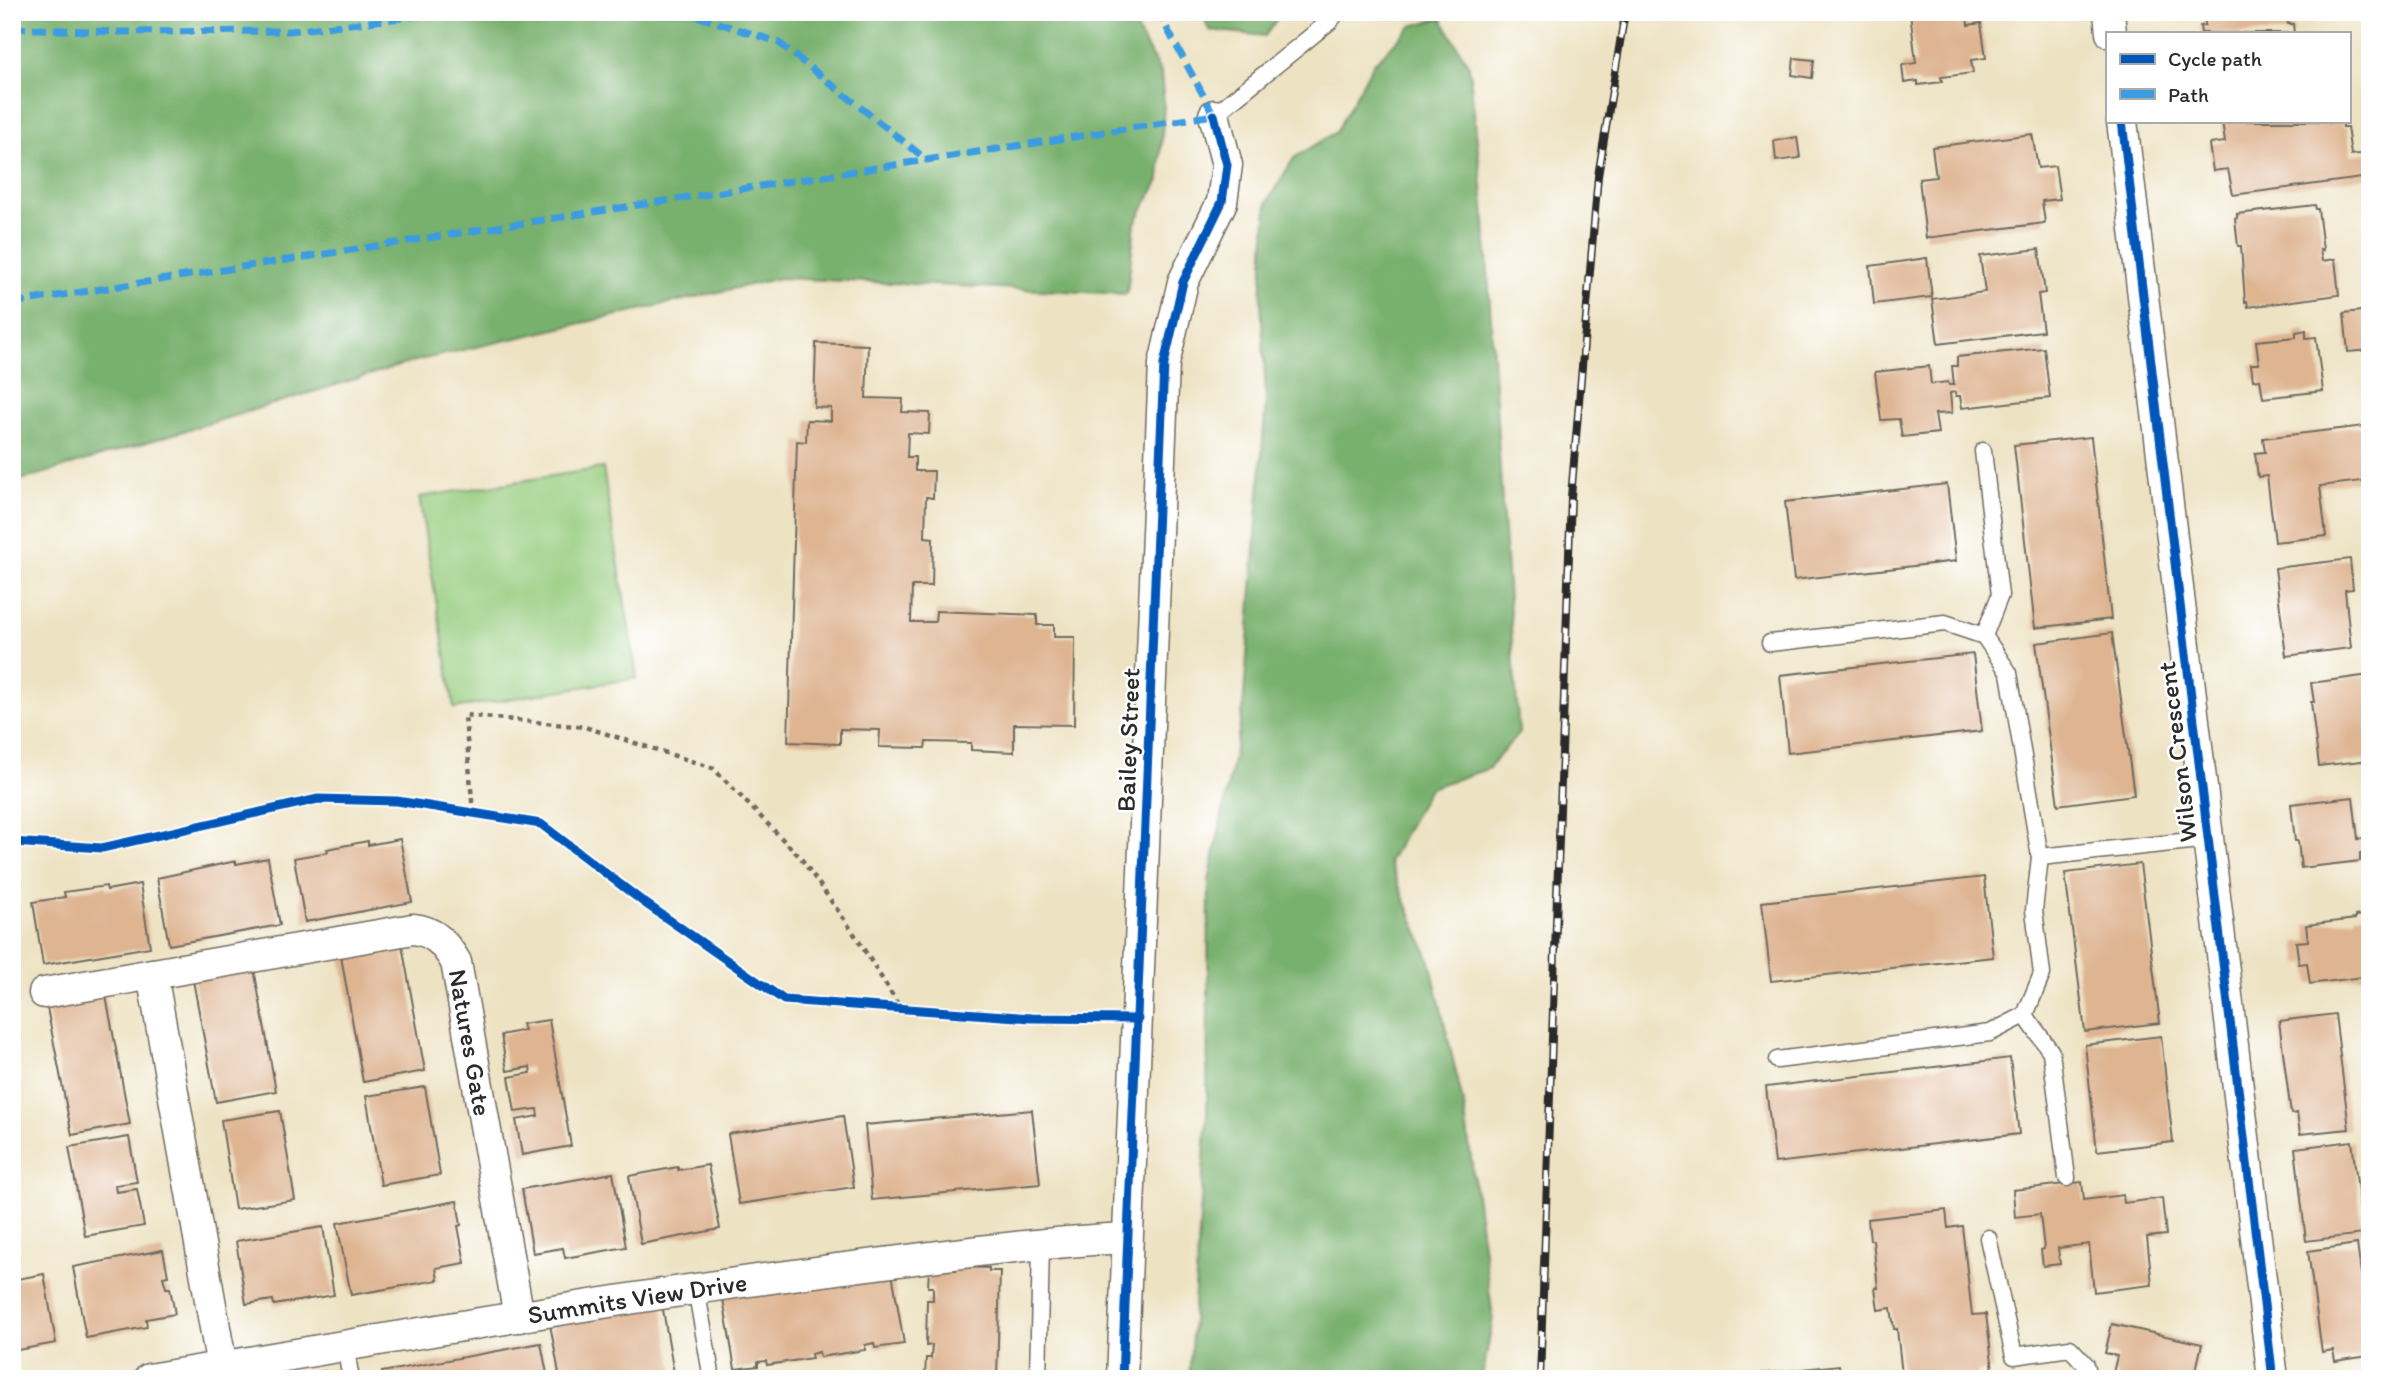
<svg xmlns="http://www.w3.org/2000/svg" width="2382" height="1391" viewBox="0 0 2382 1391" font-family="Itim,sans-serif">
  <rect width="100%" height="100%" fill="#fff"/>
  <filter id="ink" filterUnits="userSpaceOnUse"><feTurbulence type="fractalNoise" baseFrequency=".0143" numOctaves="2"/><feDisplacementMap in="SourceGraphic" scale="14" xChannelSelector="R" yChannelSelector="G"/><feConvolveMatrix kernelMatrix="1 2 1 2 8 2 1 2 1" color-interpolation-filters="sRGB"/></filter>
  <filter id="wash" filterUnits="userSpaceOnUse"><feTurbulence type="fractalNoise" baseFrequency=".00686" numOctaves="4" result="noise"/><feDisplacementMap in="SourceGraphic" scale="28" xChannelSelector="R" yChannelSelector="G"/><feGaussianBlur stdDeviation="1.57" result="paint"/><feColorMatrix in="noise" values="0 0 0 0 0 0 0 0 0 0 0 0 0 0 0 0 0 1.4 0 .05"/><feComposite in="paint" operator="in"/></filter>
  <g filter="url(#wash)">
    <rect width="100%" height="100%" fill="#ede2c2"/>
    <!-- green -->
    <polygon fill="#96cc7e" stroke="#607c54" stroke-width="2" points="603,468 637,678 454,708 419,497"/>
    <!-- forest -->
    <g fill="#78b06d" stroke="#526e4c" stroke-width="2">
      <polygon points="12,12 1127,12 1161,73 1164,104 1159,180 1135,223 1127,294 780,278 415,361 12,483"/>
      <polygon points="1202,12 1282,12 1265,36 1209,30"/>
      <polygon points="1441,18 1469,66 1484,205 1503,519 1519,733 1488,769 1429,788 1389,862 1430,961 1464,1107 1493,1318 1482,1379 1189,1379 1207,1114 1209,881 1243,710 1266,399 1261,300 1267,202 1294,158 1336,132 1373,64 1412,26"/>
    </g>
    <g id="blocks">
      <!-- building -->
      <g fill="#deb491">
        <polygon points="1910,12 1966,12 1968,25 1981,23 1986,58 1971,60 1973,73 1941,77 1942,82 1918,85 1918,81 1904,83 1902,65 1916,63"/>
        <polygon points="2196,12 2287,12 2288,24 2293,24 2294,33 2201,33 2200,26 2205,25 2205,19 2197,20"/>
        <polygon points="1794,58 1814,60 1812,78 1792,75"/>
        <polygon points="2222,121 2329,121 2329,123 2343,121 2343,127 2347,127 2351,155 2368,153 2370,177 2233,195 2228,169 2213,171 2209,144 2225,142"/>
        <polygon points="2032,134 2038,168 2055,166 2060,199 2042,201 2045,223 1926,238 1919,179 1936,177 1932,147"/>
        <polygon points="1797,137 1800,158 1776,161 1774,141"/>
        <polygon points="2315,205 2316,209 2318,209 2323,250 2320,249 2322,261 2335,259 2339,295 2248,307 2247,301 2245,302 2241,246 2238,246 2235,219 2237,218 2237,214"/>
        <polygon points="2039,249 2045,293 2038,294 2043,331 1938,344 1932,299 1985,292 1980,256"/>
        <polygon points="1927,258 1932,297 1874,304 1870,266"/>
        <polygon points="2370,310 2370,350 2348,352 2344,313"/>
        <polygon points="2306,330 2306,338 2316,337 2323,391 2263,398 2260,379 2253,380 2251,364 2259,364 2256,341 2296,337 2296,332"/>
        <polygon points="816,343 868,345 866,398 903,399 902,412 930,413 929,434 908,433 907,457 915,457 915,471 934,471 933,498 926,497 925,537 933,538 932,586 912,586 911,622 935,622 936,611 1037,615 1037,625 1054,625 1054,637 1075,637 1074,725 1014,724 1014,752 971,750 971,743 926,742 925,748 879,747 880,730 840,729 840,744 788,742 797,441 806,442 807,420 831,421 831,408 814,407"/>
        <polygon points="2044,348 2050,398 1962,408 1960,396 1956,396 1955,392 1950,393 1952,413 1935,414 1938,433 1902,437 1899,419 1881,420 1875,372 1929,366 1931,384 1948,382 1949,385 1954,385 1952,366 1957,366 1957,357"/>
        <polygon points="2364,426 2370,480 2320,486 2326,536 2275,542 2267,476 2258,477 2255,453 2265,452 2263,438"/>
        <polygon points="2091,437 2111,619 2035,628 2014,445"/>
        <polygon points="1947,484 1956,561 1794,580 1785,502"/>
        <polygon points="2350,559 2353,589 2345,590 2351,648 2286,656 2275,568"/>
        <polygon points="2112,633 2134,795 2058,805 2036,643"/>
        <polygon points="1973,654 1982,731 1788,753 1780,675"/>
        <polygon points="2370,675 2370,724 2367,725 2370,760 2319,766 2311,702 2314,702 2311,683"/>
        <polygon points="2353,797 2358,839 2365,838 2366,852 2360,853 2360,861 2301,868 2298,841 2295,841 2291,804"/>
        <polygon points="400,839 412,902 305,922 294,858 328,852 327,849 368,841 368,845"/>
        <polygon points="268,858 280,925 169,945 157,878 236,861 236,864"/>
        <polygon points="2140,864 2160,1023 2085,1032 2065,873"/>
        <polygon points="1984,877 1993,957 1771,981 1762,902"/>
        <polygon points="140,884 150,947 43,965 33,902 65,897 64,892 106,886 107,890"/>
        <polygon points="2370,914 2370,976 2310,984 2307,963 2299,964 2296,942 2308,941 2306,925 2355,919 2355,916"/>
        <polygon points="402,945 425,1071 363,1082 341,956"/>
        <polygon points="253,963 276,1091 216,1102 192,975"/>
        <polygon points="106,996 130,1124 72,1135 47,1008"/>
        <polygon points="2335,1014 2349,1129 2300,1134 2297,1113 2291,1114 2279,1021"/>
        <polygon points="549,1020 571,1146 522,1155 516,1120 538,1116 537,1109 515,1112 509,1077 531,1073 530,1067 507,1071 501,1035 524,1030 522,1024"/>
        <polygon points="2161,1036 2173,1142 2097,1151 2085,1045"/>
        <polygon points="2010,1058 2019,1134 1775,1163 1766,1087"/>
        <polygon points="425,1087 440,1175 381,1185 366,1096"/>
        <polygon points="1032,1110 1040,1184 872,1200 865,1125"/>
        <polygon points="280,1111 295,1200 235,1209 221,1120"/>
        <polygon points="843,1116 854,1187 739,1204 728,1134"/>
        <polygon points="129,1137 137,1182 115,1185 116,1192 137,1189 144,1226 85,1236 69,1147"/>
        <polygon points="2352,1141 2363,1234 2306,1241 2295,1148"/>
        <polygon points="708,1165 720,1229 641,1244 629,1176 678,1167 678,1170"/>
        <polygon points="613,1173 626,1247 565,1258 563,1248 533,1253 522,1189"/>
        <polygon points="2082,1182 2084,1200 2123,1195 2124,1203 2162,1198 2166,1235 2147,1237 2152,1285 2094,1292 2089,1244 2058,1248 2060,1264 2043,1266 2041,1250 2044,1249 2040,1214 2015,1217 2013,1190"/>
        <polygon points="457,1201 461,1225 458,1226 465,1263 436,1268 438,1280 351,1295 337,1223"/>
        <polygon points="1946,1210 1948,1228 1962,1226 1972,1315 1986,1314 1993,1370 1977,1372 1978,1379 1899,1379 1899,1375 1902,1375 1897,1329 1894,1329 1891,1308 1878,1310 1875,1288 1878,1288 1873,1240 1870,1240 1868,1219"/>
        <polygon points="323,1227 334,1295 274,1305 273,1300 246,1304 236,1241"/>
        <polygon points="2357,1244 2370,1338 2370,1345 2367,1346 2369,1356 2335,1361 2333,1350 2322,1352 2308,1251"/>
        <polygon points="163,1250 168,1276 163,1277 166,1288 170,1288 175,1314 146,1319 147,1327 86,1338 73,1267"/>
        <polygon points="891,1267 904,1344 875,1348 874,1343 865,1345 865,1350 820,1357 819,1352 811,1354 812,1358 767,1365 766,1361 758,1362 758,1366 735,1369 722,1293"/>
        <polygon points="956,1267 989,1268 989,1271 1000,1271 997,1379 925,1378 926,1358 931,1358 932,1345 926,1346 927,1300 933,1300 933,1287 928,1287 929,1269 956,1270"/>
        <polygon points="44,1274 56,1343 12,1351 12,1280"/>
        <polygon points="662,1304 675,1379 560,1379 550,1324"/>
        <polygon points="2112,1324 2202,1344 2194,1379 2117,1379 2118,1374 2113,1373 2117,1356 2105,1353"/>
        <polygon points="541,1343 548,1379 383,1379 382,1372"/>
        <polygon points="1839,1365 1840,1379 1759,1379 1759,1374"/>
        <polygon points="325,1371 326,1379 288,1379 288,1377"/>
      </g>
    </g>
  </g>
  <g filter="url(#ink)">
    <use href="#blocks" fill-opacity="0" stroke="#6f6b60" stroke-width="2"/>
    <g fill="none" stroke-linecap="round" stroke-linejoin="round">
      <!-- lane casing -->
      <g stroke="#6f6b60" stroke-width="19">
        <g id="lane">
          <polyline points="1214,115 1330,21 1337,12"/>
          <polyline points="1983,451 2000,595 1984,636"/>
          <polyline points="1770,643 1945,623 1984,636 2009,673 2040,857 2209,839"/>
          <polyline points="2025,1015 2051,1052 2067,1178"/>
          <polyline points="1777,1060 1990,1033 2025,1015 2042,974 2034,910 2040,857"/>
          <polyline points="1988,1238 2014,1356 2070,1348 2086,1365 2090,1379"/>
          <polyline points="696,1288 712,1379"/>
          <polyline points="345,1346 351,1379"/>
          <polyline points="1038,1379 1041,1245"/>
        </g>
      </g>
      <!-- street casing -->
      <g stroke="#6f6b60" stroke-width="33">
        <g id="street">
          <polyline points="2109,12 2111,33"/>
          <polyline points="2122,121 2273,1379"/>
          <polyline points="152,974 222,1367"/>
          <path id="s1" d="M 44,993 L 413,929 C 435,931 445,944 456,962 L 519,1317"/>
          <path id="s2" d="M 149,1379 C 374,1341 597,1301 823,1271 C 924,1258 1025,1243 1127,1238"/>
          <polyline points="1122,1379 1164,364 1183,282 1222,202 1227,165 1214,115"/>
        </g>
      </g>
      <!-- path -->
      <polyline stroke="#6f6b60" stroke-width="4.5" stroke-dasharray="5 5" stroke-linecap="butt" points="473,813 465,715 585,727 713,768 800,857 853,932 901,1009"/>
      <!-- lane -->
      <use href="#lane" stroke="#fff" stroke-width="16"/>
      <!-- street -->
      <use href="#street" stroke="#fff" stroke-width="30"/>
      <!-- rail casing -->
      <g stroke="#2b2b2b" stroke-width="8">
        <polyline id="rail" points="1540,1379 1571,497 1598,176 1625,12"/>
      </g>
      <!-- rail -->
      <use href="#rail" stroke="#fff" stroke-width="5" stroke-dasharray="16" stroke-linecap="butt"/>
      <!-- quiet -->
      <g stroke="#3d9ce1" stroke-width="7" stroke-dasharray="14 7" stroke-linecap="butt">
        <polyline points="677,12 693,15 778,42 927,160"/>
        <polyline points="12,28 114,32 290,31 454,12"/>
        <polyline points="12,303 1214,115 1158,12"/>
      </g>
      <!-- cycleway casing -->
      <g stroke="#fff" stroke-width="13">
        <g id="cycleway">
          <polyline points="2122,121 2273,1379"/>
          <polyline points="12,842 102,848 318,799 397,801 473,813 541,824 642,901 784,1000 1031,1018 1138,1019"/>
          <polyline points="1122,1379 1164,364 1183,282 1222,202 1227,165 1214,115"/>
        </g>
      </g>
      <!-- cycleway -->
      <use href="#cycleway" stroke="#0057b8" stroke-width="9"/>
    </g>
  </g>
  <g text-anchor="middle" stroke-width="5" stroke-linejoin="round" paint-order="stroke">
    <!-- street labels -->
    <g font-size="26" fill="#2b2b2b" stroke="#fff">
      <text transform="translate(1128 740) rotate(-88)" y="9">Bailey Street</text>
      <text transform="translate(2177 752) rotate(-97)" y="9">Wilson Crescent</text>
      <text dy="9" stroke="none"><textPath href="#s1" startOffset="513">Natures Gate</textPath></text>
      <text dy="9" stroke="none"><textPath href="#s2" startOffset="495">Summits View Drive</textPath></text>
    </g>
  </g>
  <!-- margin -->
  <rect width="2382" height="1391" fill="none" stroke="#fff" stroke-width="42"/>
  <!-- legend -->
  <rect x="2106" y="32" width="245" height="91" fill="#ffffff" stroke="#aaaaaa" stroke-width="2"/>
  <rect x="2120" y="54" width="35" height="10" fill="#0057b8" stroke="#aaaaaa" stroke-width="2"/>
  <text x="2168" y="66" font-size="21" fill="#2b2b2b">Cycle path</text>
  <rect x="2120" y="89" width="35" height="10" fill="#3d9ce1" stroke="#aaaaaa" stroke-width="2"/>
  <text x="2168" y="102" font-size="21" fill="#2b2b2b">Path</text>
</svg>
